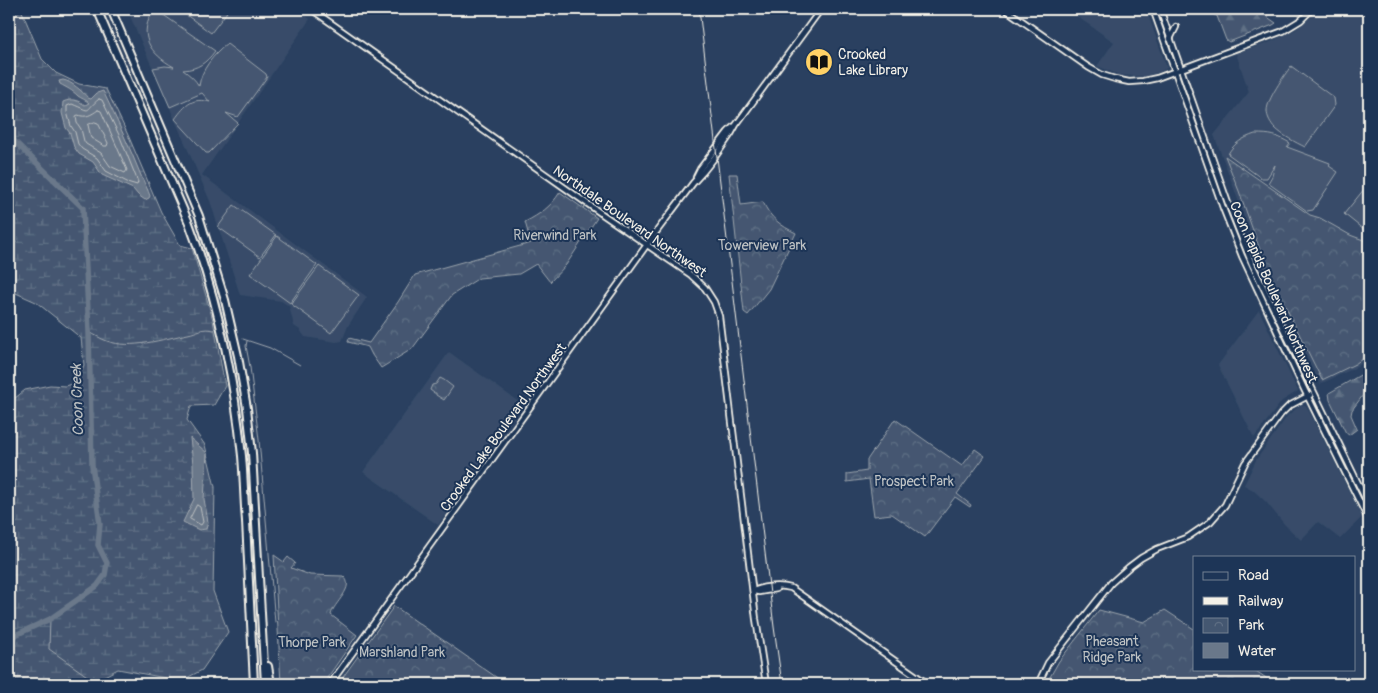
<svg xmlns="http://www.w3.org/2000/svg" width="1378" height="693" viewBox="0 0 1378 693" font-family="Pangolin,sans-serif">
  <defs>
    <pattern id="forest-firs" width="22" height="20" patternUnits="userSpaceOnUse" patternTransform="scale(1.25)"><rect width="22" height="20" fill="#445771"/><path d="M5 1l3.5 6h-7zM16 11l3.5 6h-7z" fill="#607085"/></pattern>
    <pattern id="wetland-marsh" width="20" height="14" patternUnits="userSpaceOnUse" patternTransform="scale(1.25)"><rect width="20" height="14" fill="#445771"/><path d="M1 5h8M5 5V1M11 12h8M15 12V8" fill="none" stroke="#607085"/></pattern>
    <pattern id="park-crowns" width="20" height="18" patternUnits="userSpaceOnUse" patternTransform="scale(1.25)"><rect width="20" height="18" fill="#445771"/><path d="M2 6a3 3 0 1 1 6 0M12 15a3 3 0 1 1 6 0" fill="none" stroke="#607085"/></pattern>
  </defs>
  <rect width="100%" height="100%" fill="#2a4060"/>
  <filter id="ink" filterUnits="userSpaceOnUse"><feTurbulence type="fractalNoise" baseFrequency=".02" numOctaves="2"/><feDisplacementMap in="SourceGraphic" scale="10" xChannelSelector="R" yChannelSelector="G"/><feConvolveMatrix kernelMatrix="1 2 1 2 8 2 1 2 1" color-interpolation-filters="sRGB"/></filter>
  <g filter="url(#ink)">
    <!-- built -->
    <g fill="#374c69">
      <polygon points="127,9 297,9 310,19 202,175 367,297 348,326 342,341 336,342 305,337 300,330 294,326 289,306 281,301 240,295 210,201"/>
      <polygon points="1066,9 1146,9 1167,68 1160,72 1146,76 1134,76 1119,75 1097,66 1114,42"/>
      <polygon points="1317,9 1369,9 1369,358 1357,367 1320,384 1263,270 1231,180 1214,135 1249,92 1236,53 1268,43 1295,30 1310,18"/>
      <polygon points="1259,310 1298,391 1282,401 1254,438 1218,365"/>
      <polygon points="449,352 523,405 438,525 363,472"/>
      <polygon points="1301,405 1305,405 1307,407 1362,517 1340,539 1318,522 1301,540 1285,525 1266,502 1253,490 1244,485 1256,460 1288,415"/>
    </g>
    <!-- grass -->
    <g fill="#445771" stroke="#9ca4ac">
      <path d="M 155,9 L 215,51 C 206,63 198,69 183,70 C 190,75 195,79 199,86 C 201,70 213,55 227,44 L 266,74 L 267,77 L 238,117 L 226,113 L 238,123 L 209,153 L 206,153 L 175,119 C 186,104 193,97 210,102 L 202,93 L 170,107 L 153,68 L 165,66 L 174,67 C 150,54 136,34 155,9 Z"/>
      <polygon points="178,9 222,9 227,12 211,33"/>
      <path d="M 1291,66 L 1334,98 L 1335,105 L 1305,147 C 1295,142 1283,136 1275,128 C 1271,124 1267,117 1267,111 C 1267,99 1284,76 1291,66 Z"/>
      <path d="M 1255,134 C 1271,134 1276,135 1290,143 L 1287,147 L 1330,163 L 1329,166 L 1338,172 L 1313,210 L 1307,211 L 1268,183 L 1272,176 L 1275,165 L 1267,178 L 1261,178 L 1228,154 C 1234,143 1243,138 1255,134 Z"/>
      <polygon points="1369,183 1369,234 1344,214"/>
      <polygon points="234,205 276,235 260,257 218,227"/>
      <polygon points="277,236 317,265 290,303 250,274"/>
      <polygon points="319,266 359,295 331,333 291,304"/>
    </g>
    <!-- forest -->
    <g fill="url(#forest-firs)" stroke="#9ca4ac">
      <polygon points="1206,9 1256,9 1276,23 1273,25 1229,42 1226,40 1217,16 1207,12"/>
      <polygon points="1369,370 1369,387 1352,410 1351,415 1357,429 1349,435 1346,433 1330,400 1329,393"/>
    </g>
    <!-- wetland -->
    <polygon fill="url(#wetland-marsh)" stroke="#9ca4ac" points="9,9 21,9 42,59 56,73 79,84 106,89 128,135 161,212 180,245 192,248 213,320 225,386 214,405 191,406 187,420 205,445 215,487 213,591 228,632 202,670 181,681 118,669 89,684 9,684 9,403 25,390 50,385 65,386 77,382 84,365 81,338 36,302 9,290"/>
    <!-- park -->
    <g fill="url(#park-crowns)" stroke="#9ca4ac">
      <polygon points="1225,156 1310,215 1320,218 1350,235 1366,241 1369,237 1369,354 1355,364 1322,380 1266,267 1239,191"/>
      <path d="M 729,174 L 737,174 L 741,205 L 763,202 C 770,218 781,226 796,233 L 769,289 L 748,315 L 744,312 Z"/>
      <path d="M 560,192 L 597,218 L 566,265 L 550,282 L 536,264 L 519,274 L 479,278 L 452,295 L 412,349 L 381,368 L 372,355 L 368,347 L 348,342 L 349,338 L 369,343 L 398,302 L 415,275 L 531,243 L 525,222 C 540,214 551,207 560,192 Z"/>
      <polygon points="440,378 444,380 453,387 444,400 436,395 436,393 434,393 430,390 432,385 436,384"/>
      <polygon points="895,419 962,466 975,449 985,456 957,494 971,505 970,507 955,497 925,537 892,514 874,516 869,479 847,482 847,474 867,471 867,460"/>
      <path d="M 274,555 L 284,562 L 288,557 L 295,563 L 291,568 L 310,575 L 343,576 C 357,587 333,603 331,615 L 357,635 L 323,684 L 281,684 Z"/>
      <polygon points="394,606 506,684 338,684"/>
      <polygon points="1099,610 1144,622 1165,610 1194,629 1194,669 1253,669 1275,684 1046,684 1059,661"/>
    </g>
    <!-- water -->
    <g fill="#6a788a" stroke="#a1a8b0">
      <path d="M 63,80 C 71,81 83,92 88,98 L 91,99 L 97,93 L 103,91 C 117,120 130,148 142,178 C 145,184 148,190 150,196 L 149,198 L 145,200 L 138,195 L 133,189 L 102,175 L 93,162 L 79,154 L 74,147 L 70,133 L 66,128 L 62,113 L 63,102 C 72,98 77,100 85,105 L 89,103 C 85,99 82,99 78,96 C 72,90 67,88 60,84 L 59,81 Z"/>
      <polygon points="190,438 207,453 204,499 208,522 206,529 199,530 183,522 194,499 193,464"/>
    </g>
    <g fill="none" stroke-linecap="round" stroke-linejoin="round">
      <!-- shore -->
      <g stroke="#bdc1c2" stroke-width="1">
        <path d="M 99,99 L 102,100 L 120,137 L 138,182 L 137,185 L 127,182 L 106,171 L 97,158 L 82,149 L 78,144 L 75,132 L 71,126 L 67,112 L 67,106 L 72,104 C 94,113 83,112 99,99 Z"/>
        <path d="M 98,110 L 101,111 L 114,140 L 127,170 L 125,173 L 110,166 L 101,153 L 86,144 L 84,141 L 81,129 L 77,123 L 76,116 L 78,115 C 86,118 91,115 98,110 Z"/>
        <polygon points="95,122 98,123 108,143 107,146 104,146 91,138 88,125"/>
        <polygon points="197,505 200,507 203,522 201,525 190,519"/>
      </g>
      <!-- stream -->
      <g stroke="#a1a8b0" stroke-width="1">
        <path d="M 89,332 C 95,335 101,339 107,341 C 132,350 162,339 188,334 C 199,332 201,327 214,330"/>
        <polyline points="243,339 270,348 300,365"/>
        <polyline points="247,341 246,346 250,367 259,440 275,622"/>
        <polyline points="50,619 49,649 90,678 86,684"/>
      </g>
      <!-- river -->
      <polyline stroke="#6a788a" stroke-width="5.5" points="9,136 83,208 89,332 92,465 100,524 98,545 107,563 105,575 97,586 50,619 9,638"/>
      <!-- secondary casing -->
      <g stroke="#f4f1e8" stroke-width="8">
        <g id="secondary">
          <polyline points="311,9 602,214 691,275 705,288 714,302 719,316 756,619 766,684"/>
          <polyline points="1005,9 1088,67 1102,75 1115,79 1129,82 1143,81 1157,78 1283,31 1301,20 1312,9"/>
          <polyline points="1153,9 1223,208 1242,256 1304,389 1369,521"/>
          <polyline points="1160,9 1228,203 1252,264 1369,506"/>
          <polyline points="1170,39 1176,27"/>
          <polyline points="696,177 700,169 728,132 733,127"/>
          <path d="M 753,591 C 764,586 780,585 791,588 L 928,684"/>
          <polyline points="754,591 759,592 776,589"/>
          <polyline points="330,684 651,239 693,183 703,172 715,157 731,134 736,125 821,9"/>
          <polyline points="1038,684 1048,663 1111,583 1129,567 1141,558 1157,549 1188,537 1210,522 1225,505 1245,463 1281,414 1289,406 1310,395"/>
        </g>
      </g>
      <!-- highway casing -->
      <g stroke="#f4f1e8" stroke-width="10">
        <g id="highway">
          <path d="M 97,9 L 189,223 C 217,298 234,377 242,456 C 244,478 244,499 246,521 C 249,575 251,630 254,684"/>
          <polyline points="111,9 199,216 225,300 238,356 247,408 252,453 265,684"/>
          <polyline points="268,666 271,684"/>
        </g>
      </g>
      <!-- secondary -->
      <use href="#secondary" stroke="#1d3557" stroke-width="4.5"/>
      <!-- highway -->
      <use href="#highway" stroke="#1d3557" stroke-width="6"/>
      <!-- rail -->
      <polyline stroke="#f4f1e8" stroke-width="1" points="699,9 774,627 782,684"/>
    </g>
  </g>
  <!-- icons -->
  <defs>
    <g id="library-disc" transform="scale(1.4375)"><circle r="9.5" fill="#ffd166" stroke="#1d3557"/><path d="M-6-4Q-3-5.5-.7-3.5V5Q-3 3-6 4ZM6-4Q3-5.5 .7-3.5V5Q3 3 6 4Z" fill="#111"/></g>
  </defs>
  <g fill-rule="evenodd">
    <use href="#library-disc" x="819" y="62"/>
  </g>
  <g text-anchor="middle" stroke-width="4" stroke-linejoin="round" paint-order="stroke">
    <!-- poi labels -->
    <g font-size="14" fill="#f4f1e8" stroke="#1d3557" text-anchor="start">
      <text x="838" y="59">Crooked<tspan x="838" dy="16">Lake Library</tspan></text>
    </g>
    <!-- street labels -->
    <g font-size="14" fill="#f4f1e8" stroke="#1d3557">
      <text transform="translate(630 221) rotate(35)" y="5">Northdale Boulevard Northwest</text>
      <text transform="translate(1274 292) rotate(66)" y="5">Coon Rapids Boulevard Northwest</text>
      <text transform="translate(503 427) rotate(-54)" y="5">Crooked Lake Boulevard Northwest</text>
    </g>
    <!-- park labels -->
    <g font-size="14" fill="#bfc3c4" stroke="#1d3557">
      <text x="555" y="240">Riverwind Park</text>
      <text x="762" y="250">Towerview Park</text>
      <text x="914" y="486">Prospect Park</text>
      <text x="1112" y="646">Pheasant<tspan x="1112" dy="16">Ridge Park</tspan></text>
      <text x="312" y="647">Thorpe Park</text>
      <text x="402" y="657">Marshland Park</text>
    </g>
    <!-- water labels -->
    <g font-size="15" font-style="italic" fill="#bdc1c2" stroke="#1d3557">
      <text transform="translate(77 400) rotate(-92)" y="5">Coon Creek</text>
    </g>
  </g>
  <!-- margin -->
  <rect width="1378" height="693" fill="none" stroke="#1d3557" stroke-width="30"/>
  <rect x="15" y="15" width="1348" height="663" fill="none" stroke="#f4f1e8" stroke-width="2" filter="url(#ink)"/>
  <!-- legend -->
  <rect x="1193" y="556" width="162" height="115" fill="#1d3557" stroke="#738091"/>
  <rect x="1203" y="572" width="25" height="8" fill="#1d3557" stroke="#738091"/>
  <text x="1238" y="580" font-size="15" fill="#f4f1e8">Road</text>
  <rect x="1203" y="597" width="25" height="8" fill="#f4f1e8" stroke="#738091"/>
  <text x="1238" y="606" font-size="15" fill="#f4f1e8">Railway</text>
  <rect x="1203" y="618" width="25" height="15" fill="url(#park-crowns)" stroke="#738091"/>
  <text x="1238" y="630" font-size="15" fill="#f4f1e8">Park</text>
  <rect x="1203" y="643" width="25" height="15" fill="#6a788a" stroke="#738091"/>
  <text x="1238" y="656" font-size="15" fill="#f4f1e8">Water</text>
</svg>
